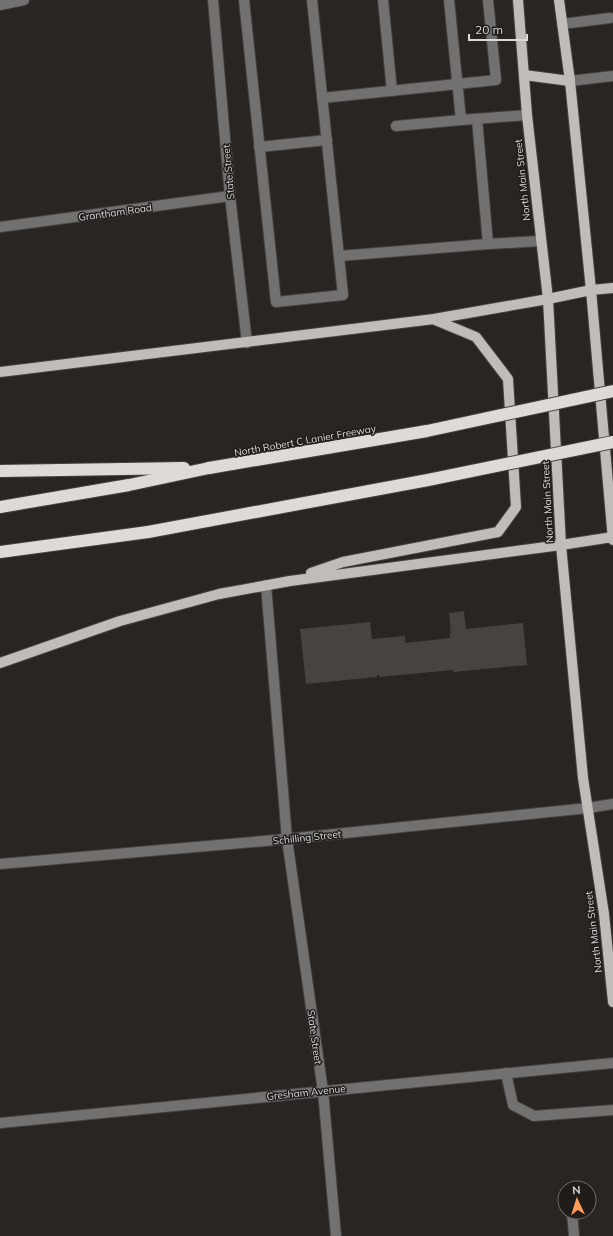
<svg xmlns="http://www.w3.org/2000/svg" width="613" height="1236" viewBox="0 0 613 1236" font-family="Mulish,sans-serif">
  <rect width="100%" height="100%" fill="#292523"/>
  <!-- building -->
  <polygon fill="#464340" points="464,611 466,629 523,623 527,665 453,672 453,670 379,677 379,675 377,675 377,677 306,684 300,629 370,622 372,639 405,636 405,643 450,638 450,634 451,634 449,613"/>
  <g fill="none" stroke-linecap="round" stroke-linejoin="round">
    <!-- minor casing -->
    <g stroke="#464240" stroke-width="12">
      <g id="minor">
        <polyline points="213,0 230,196 247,343"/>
        <polyline points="244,0 276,302 343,295 312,0"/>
        <polyline points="383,0 392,91"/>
        <polyline points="449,0 461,120 527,115"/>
        <polyline points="0,5 24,0"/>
        <polyline points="562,24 610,18"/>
        <polyline points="570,81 613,76"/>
        <polyline points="322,98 496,80 488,0"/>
        <polyline points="477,119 488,244 541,241"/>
        <polyline points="396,126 461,120"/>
        <polyline points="259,147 327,140"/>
        <polyline points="0,227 230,196"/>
        <polyline points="339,256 488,244"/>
        <polyline points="266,585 287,839 323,1091 336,1236"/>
        <polyline points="0,864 287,839 588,808 613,804"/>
        <polyline points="506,1073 513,1105 534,1116 613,1110"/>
        <polyline points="0,1123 613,1063"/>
        <polyline points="572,1212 574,1236"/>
      </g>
    </g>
    <!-- major casing -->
    <g stroke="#464240" stroke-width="12">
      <g id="major">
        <polyline points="518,0 527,115 548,299 561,545 583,778 604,914 613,1002"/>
        <polyline points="559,0 570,81 591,290 613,540"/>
        <polyline points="524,75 570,81"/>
        <polyline points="0,372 434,319 548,299 591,290 613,288"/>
        <polyline points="311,573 343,562 498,532 516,507 508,379 476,337 435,320"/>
        <polyline points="0,663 120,621 219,594 290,581 561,545 613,537"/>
      </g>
    </g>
    <!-- highway casing -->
    <g stroke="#464240" stroke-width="14">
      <g id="highway">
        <polyline points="0,471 184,468"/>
        <polyline points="0,507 129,485 209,468"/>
        <polyline points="0,552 148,532"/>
      </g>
    </g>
    <!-- minor -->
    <use href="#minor" stroke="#737170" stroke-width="10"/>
    <!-- major -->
    <use href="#major" stroke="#c0bcba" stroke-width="10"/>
    <!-- highway -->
    <use href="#highway" stroke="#dfdad8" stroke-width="12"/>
    <!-- highway-bridge casing -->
    <g stroke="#464240" stroke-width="14" stroke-linecap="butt">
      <g id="highway-bridge">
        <polyline points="209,468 427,431 613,391"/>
        <polyline points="148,532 428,480 613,442"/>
      </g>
    </g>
    <!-- highway-bridge -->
    <use href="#highway-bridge" stroke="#dfdad8" stroke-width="12"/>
  </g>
  <g text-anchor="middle" stroke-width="3" stroke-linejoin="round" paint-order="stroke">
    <!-- street labels -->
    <g font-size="10" fill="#dcdad9" stroke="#1f1c1a">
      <text transform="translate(228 172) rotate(-95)" y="4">State Street</text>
      <text transform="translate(522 180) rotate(-96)" y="4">North Main Street</text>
      <text transform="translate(115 212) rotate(-8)" y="4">Grantham Road</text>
      <text transform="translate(305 440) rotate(-10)" y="4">North Robert C Lanier Freeway</text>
      <text transform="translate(547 502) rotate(-93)" y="4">North Main Street</text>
      <text transform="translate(307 837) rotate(-6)" y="4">Schilling Street</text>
      <text transform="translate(593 932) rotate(-97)" y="4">North Main Street</text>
      <text transform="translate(315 1037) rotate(82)" y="4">State Street</text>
      <text transform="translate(306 1092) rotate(-6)" y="4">Gresham Avenue</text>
    </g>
  </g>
  <!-- north arrow -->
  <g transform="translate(577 1200) rotate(356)"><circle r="19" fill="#1f1c1a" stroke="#6b6866"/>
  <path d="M0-3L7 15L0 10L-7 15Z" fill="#fe9c58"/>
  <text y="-6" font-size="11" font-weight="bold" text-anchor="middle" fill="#dcdad9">N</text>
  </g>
  <!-- scale -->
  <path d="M469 34v6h58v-6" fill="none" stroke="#dcdad9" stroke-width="2"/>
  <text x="475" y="34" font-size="12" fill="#dcdad9" stroke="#1f1c1a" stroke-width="3" paint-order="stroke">20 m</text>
</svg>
